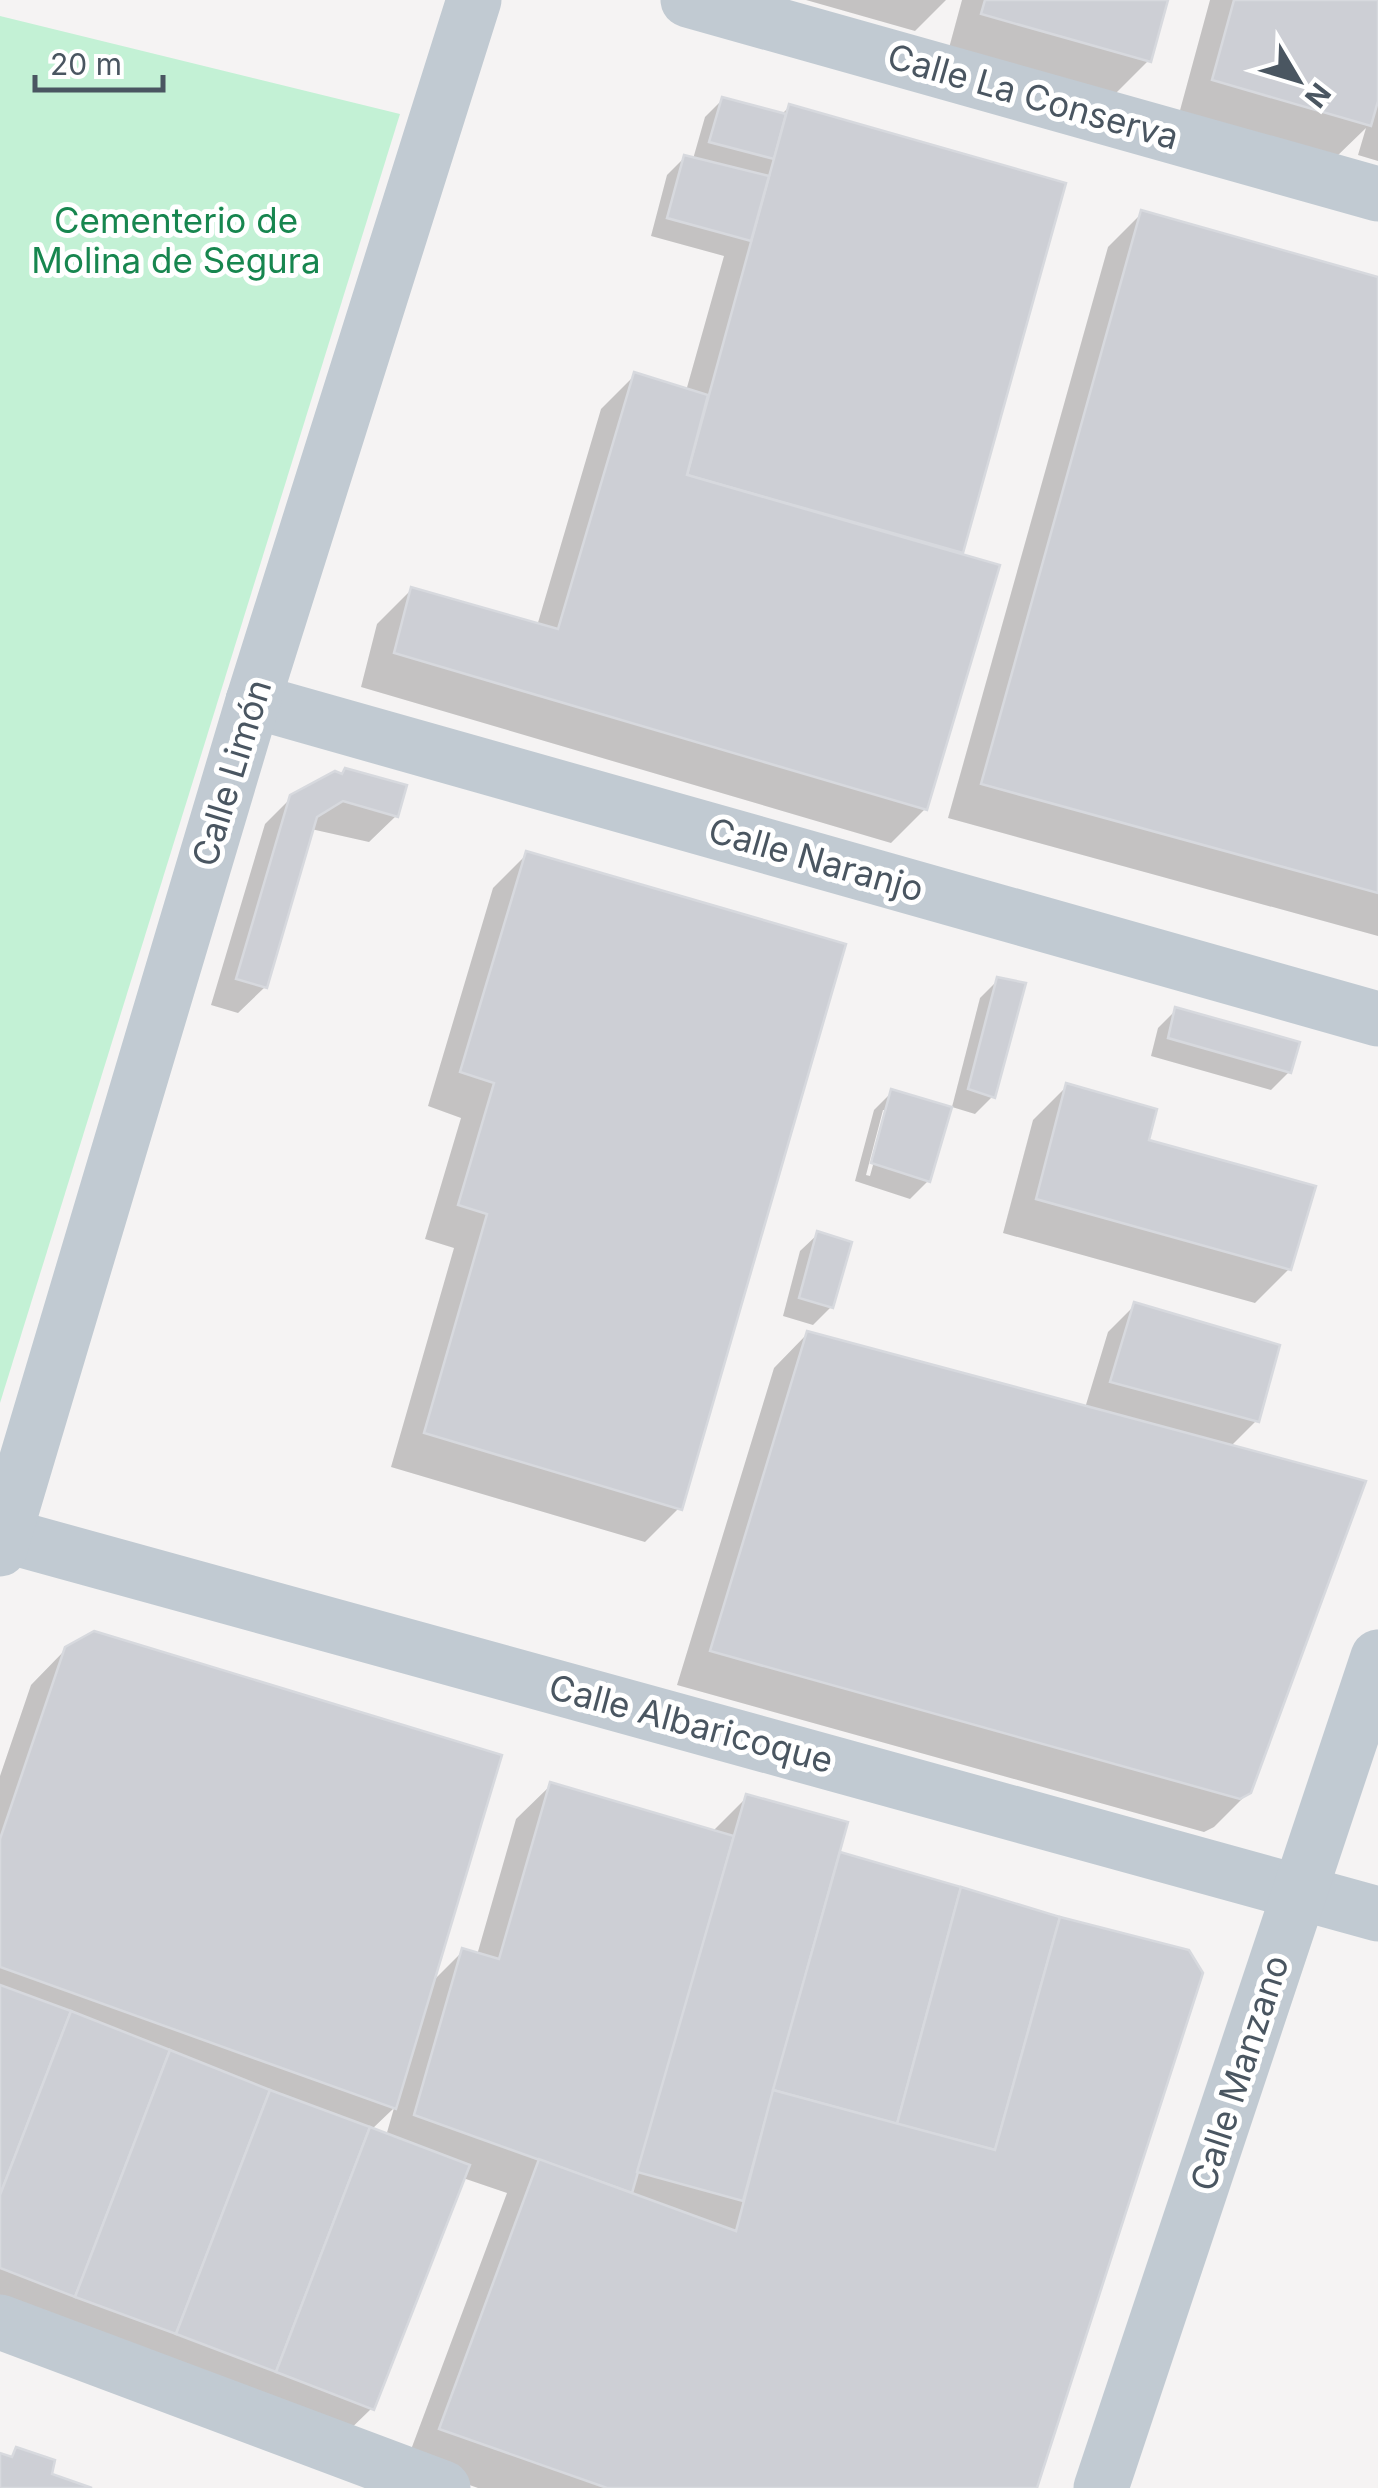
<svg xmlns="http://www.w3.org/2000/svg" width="1378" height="2488" viewBox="0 0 1378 2488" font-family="Inter,sans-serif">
  <rect width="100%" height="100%" fill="#f5f3f3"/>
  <!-- green -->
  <polygon fill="#c3f1d5" points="0,16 400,114 0,1403"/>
  <!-- shadow -->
  <g fill="#0003" fill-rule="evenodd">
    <polygon points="806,0 946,0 915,31"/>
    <polygon points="962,0 1166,0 1148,61 1114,95 949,48"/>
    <polygon points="1210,0 1378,0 1378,161 1358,155 1366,128 1335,158 1179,114"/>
    <polygon points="722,100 781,115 789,107 1063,184 960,555 925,809 891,843 361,687 377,624 411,590 537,626 601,409 635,375 686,391 724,256 651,236 667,175 685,157 693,159 705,117"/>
    <polygon points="1142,213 1378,279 1378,936 948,818 1108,247"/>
    <polygon points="340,776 396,816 369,842 311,829 265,987 238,1013 211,1005 265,824 292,797"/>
    <polygon points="527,854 679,1508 645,1542 391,1467 454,1248 425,1239 461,1118 428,1106 493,888"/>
    <polygon points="998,980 993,1096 975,1114 952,1107 980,998"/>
    <polygon points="1176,1010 1289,1072 1271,1090 1151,1056 1158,1028"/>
    <polygon points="1067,1086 1289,1269 1255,1303 1003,1233 1033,1120"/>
    <path d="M 892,1092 L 928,1181 L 910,1199 L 855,1181 L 874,1110 ZM 883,1110 L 888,1110 L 870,1176 L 866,1175 Z"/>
    <polygon points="818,1234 831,1307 813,1325 783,1316 800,1251"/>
    <polygon points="1135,1305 1257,1420 1230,1447 1249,1792 1214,1827 1204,1832 677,1685 774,1368 808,1333 1085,1408 1108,1332"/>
    <path d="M 66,1649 L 431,1983 L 463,1951 L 477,1955 L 516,1819 L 551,1785 L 712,1832 L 747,1797 L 837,1854 L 1188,1952 L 1035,2488 L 478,2488 L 406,2463 L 507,2193 L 463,2178 L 372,2408 L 337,2442 L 0,2314 L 0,1776 L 31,1685 ZM 394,2108 L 386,2136 L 371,2130 Z"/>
  </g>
  <!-- building -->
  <g fill="#cdcfd5" stroke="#d7d9de" stroke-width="2.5">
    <polygon points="985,0 1168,0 1151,62 981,14"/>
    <polygon points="1234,0 1378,0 1378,101 1371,126 1212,80"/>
    <polygon points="722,97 786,114 774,159 709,142"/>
    <polygon points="789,104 1066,183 963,553 687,475"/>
    <polygon points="684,155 769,176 751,241 667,218"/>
    <polygon points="1141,210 1378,277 1378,893 981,784"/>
    <polygon points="634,372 708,395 687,475 1000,565 927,810 394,653 411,587 558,629"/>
    <polygon points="345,768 407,785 398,817 343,801 317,817 267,988 236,979 290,795 335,771 342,774"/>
    <polygon points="526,851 846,944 682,1510 424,1433 487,1214 458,1205 494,1083 460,1072"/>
    <polygon points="997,977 1026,983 995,1098 968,1089"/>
    <polygon points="1175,1007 1300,1042 1291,1073 1168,1038"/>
    <polygon points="1066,1083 1157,1109 1149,1140 1316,1186 1291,1270 1036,1199"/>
    <polygon points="891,1089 952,1107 930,1182 871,1163"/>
    <polygon points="817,1231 852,1242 833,1308 799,1298"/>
    <polygon points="1134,1302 1280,1345 1259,1422 1110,1382"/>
    <polygon points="807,1331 1366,1481 1251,1793 1240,1799 710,1651"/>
    <polygon points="94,1631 502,1755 396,2109 0,1967 0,1839 65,1647"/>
    <polygon points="550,1782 734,1836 632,2193 414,2115 462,1948 499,1959"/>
    <polygon points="746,1794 848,1822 743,2201 637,2172"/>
    <polygon points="840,1852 961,1887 897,2124 773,2090"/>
    <polygon points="961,1887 1060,1917 995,2150 897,2124"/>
    <polygon points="1060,1917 1189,1950 1203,1973 1037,2488 607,2488 439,2429 539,2159 736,2231 773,2090 995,2150"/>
    <polygon points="0,1985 71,2011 0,2195"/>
    <polygon points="71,2011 170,2050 75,2297 0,2268 0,2195"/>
    <polygon points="170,2050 270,2090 176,2334 75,2297"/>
    <polygon points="270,2090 370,2127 276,2372 176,2334"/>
    <polygon points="370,2127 470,2165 374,2410 276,2372"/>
    <polygon points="16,2447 55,2460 52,2474 92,2488 0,2488 0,2453 12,2457"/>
  </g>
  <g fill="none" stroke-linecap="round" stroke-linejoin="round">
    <!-- minor -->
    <g stroke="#c1cad2" stroke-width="55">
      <polyline points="688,0 1378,194"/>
      <polyline points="253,701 1378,1019"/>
      <polyline points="4,1535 1378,1914"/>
      <polyline points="0,1549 253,701 474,0"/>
      <polyline points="0,2322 443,2488"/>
      <polyline points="1101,2488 1378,1657"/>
    </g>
  </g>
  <g text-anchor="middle" stroke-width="10" stroke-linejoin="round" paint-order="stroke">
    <!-- street labels -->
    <g font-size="35" fill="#4a5661" stroke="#fff">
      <text transform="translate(1033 97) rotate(16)" y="12">Calle La Conserva</text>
      <text transform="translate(232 773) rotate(-73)" y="12">Calle Limón</text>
      <text transform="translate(816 860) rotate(16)" y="12">Calle Naranjo</text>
      <text transform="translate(691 1724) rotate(15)" y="12">Calle Albaricoque</text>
      <text transform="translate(1240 2073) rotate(-72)" y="12">Calle Manzano</text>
    </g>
    <!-- park labels -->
    <g font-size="35" fill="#17864f" stroke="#fff">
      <text x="176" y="233">Cementerio de<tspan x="176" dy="40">Molina de Segura</tspan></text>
    </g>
  </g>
  <!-- north arrow -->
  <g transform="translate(1298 80) rotate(128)" stroke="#ffffff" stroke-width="8" paint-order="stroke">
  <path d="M0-8L18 38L0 25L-18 38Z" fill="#4a5661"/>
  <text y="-15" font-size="28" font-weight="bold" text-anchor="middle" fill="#4a5661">N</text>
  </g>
  <!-- scale -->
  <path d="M35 75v15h128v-15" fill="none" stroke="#4a5661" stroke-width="5"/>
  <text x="50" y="75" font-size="30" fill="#4a5661" stroke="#ffffff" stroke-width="8" paint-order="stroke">20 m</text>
</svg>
